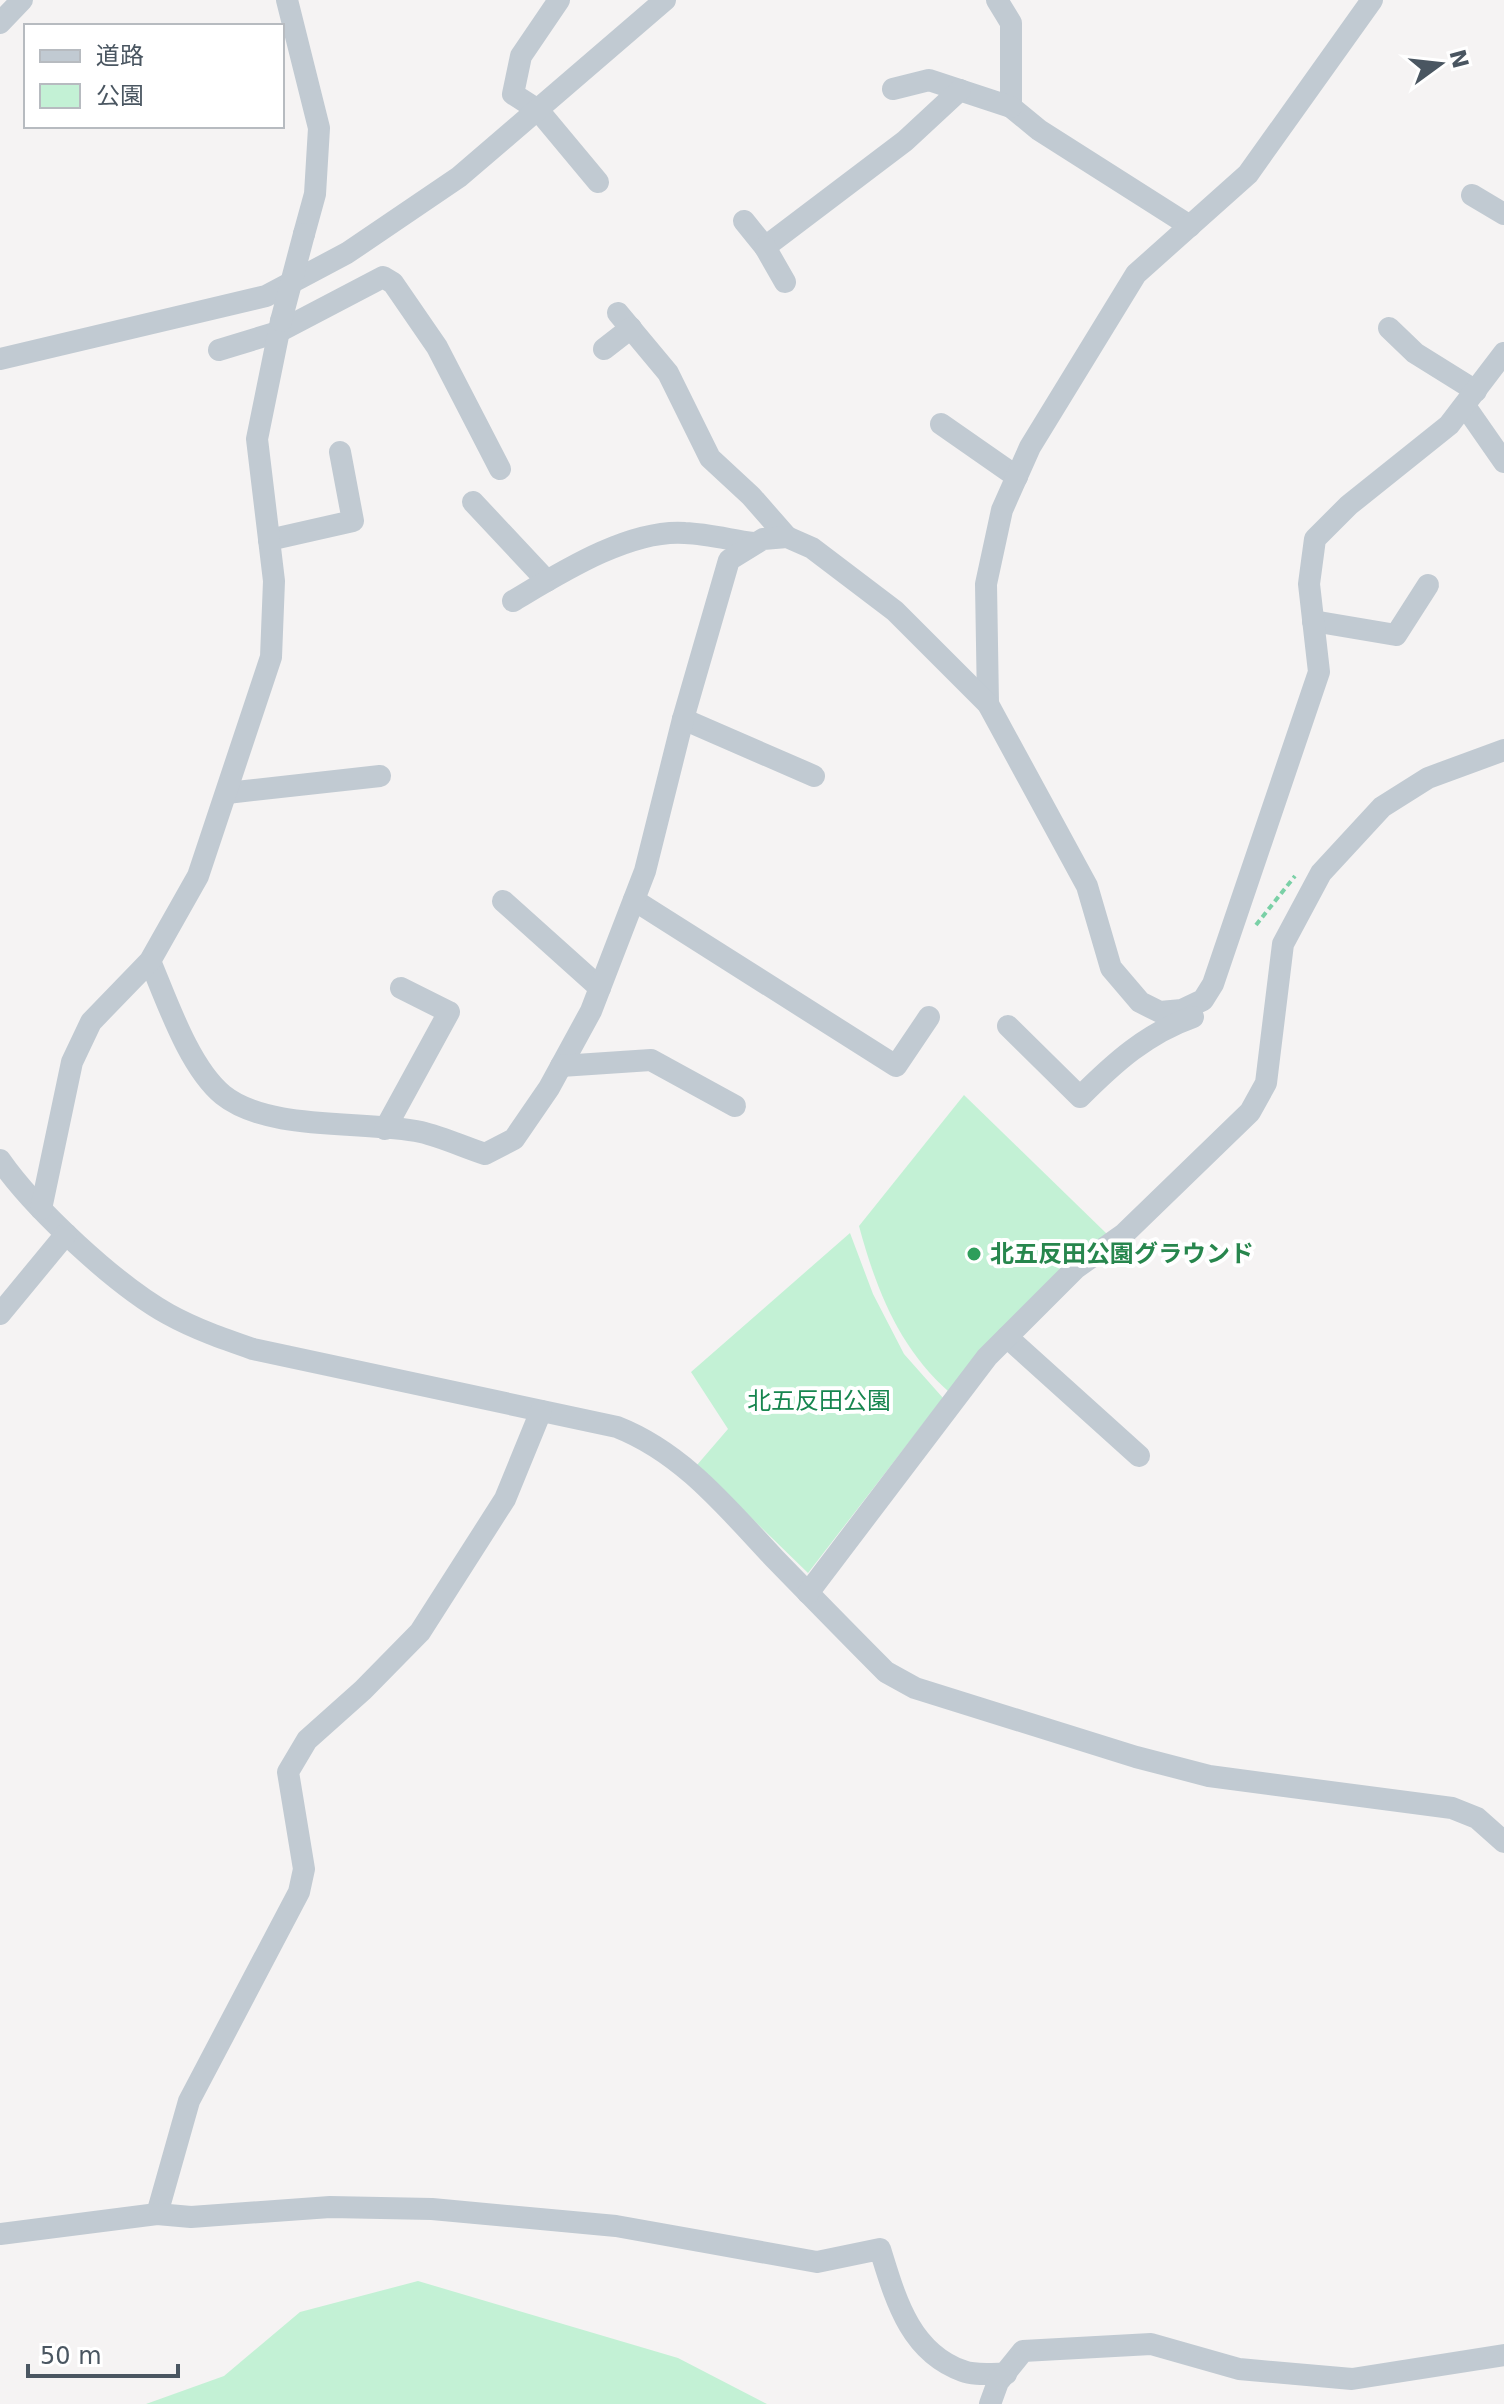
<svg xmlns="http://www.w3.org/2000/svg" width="1504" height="2404" viewBox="0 0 1504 2404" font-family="'DejaVu Sans','Noto Sans JP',sans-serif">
  <rect width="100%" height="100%" fill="#f5f3f3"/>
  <!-- green -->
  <g fill="#c3f1d5">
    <path d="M 964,1095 L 1107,1234 L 949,1392 C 899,1348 876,1289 859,1226 Z"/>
    <polygon points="850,1233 873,1294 904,1354 943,1398 808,1573 697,1465 728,1429 691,1372"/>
    <polygon points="418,2281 678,2358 767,2404 146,2404 224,2376 300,2312"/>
  </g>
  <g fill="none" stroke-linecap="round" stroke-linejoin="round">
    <!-- path -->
    <polyline stroke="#7ad0a6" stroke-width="4" stroke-dasharray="6 4" stroke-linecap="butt" points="1256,925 1295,876"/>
    <!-- minor -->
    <g stroke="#c1cad2" stroke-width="22">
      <polyline points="287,0 319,128 315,194 304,234"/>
      <polyline points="559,0 521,56 513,94 538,110 598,182"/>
      <polyline points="997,0 1011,23 1011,107 1039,130 1190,226"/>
      <polyline points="0,23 22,0"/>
      <polyline points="893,89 929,80 1011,107"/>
      <polyline points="1472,195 1504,214"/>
      <polyline points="744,221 765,247 905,141 960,90"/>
      <polyline points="765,247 785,282"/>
      <polyline points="618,313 668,373 710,458 751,496 787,537"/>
      <polyline points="1389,328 1415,353 1476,391"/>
      <polyline points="604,349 631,328"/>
      <polyline points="219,350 278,332 383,277 393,283 437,347 500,469"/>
      <polyline points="0,359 266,296 347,253 459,177 665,0"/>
      <polyline points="1465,406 1504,462"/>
      <polyline points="941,424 1017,477"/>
      <polyline points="473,502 547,581"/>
      <polyline points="269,540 353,521 340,452"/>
      <path d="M 513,601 C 560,573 629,529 685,533 C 708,534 731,540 753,543"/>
      <polyline points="1313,621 1396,635 1428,585"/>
      <polyline points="988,704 986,584 1002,510 1030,447 1136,274 1248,174 1372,0"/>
      <polyline points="683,719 814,776"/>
      <polyline points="227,793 380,776"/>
      <polyline points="634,900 896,1066 929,1017"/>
      <polyline points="503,901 600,988"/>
      <path d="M 150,961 C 167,1001 189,1067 223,1095 C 269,1132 366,1120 421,1132 C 442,1137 464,1147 485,1154 L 514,1139 L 549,1088 L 591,1011 L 645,871 L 683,719 L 729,560 L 763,539 L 787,537 L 812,548 L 895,611 L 988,704 L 1087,886 L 1111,968 L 1140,1002 L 1160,1012 L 1182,1010 L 1203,1000 L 1213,984 L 1319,672 L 1309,584 L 1315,539 L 1349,505 L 1449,425 L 1504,353"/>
      <path d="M 1008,1026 L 1080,1097 C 1114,1063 1147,1033 1193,1017"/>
      <polyline points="561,1066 651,1060 735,1106"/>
      <polyline points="385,1129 449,1012 401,988"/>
      <path d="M 0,1160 C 34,1209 116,1285 168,1314 C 195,1329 224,1339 253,1349 L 617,1427 C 683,1453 727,1508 775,1559 C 812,1597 849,1635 886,1672 L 915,1688 L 1136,1757 L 1209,1776 L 1452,1808 L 1477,1818 L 1504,1842"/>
      <polyline points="41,1209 72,1062 91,1022 150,961 198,876 271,657 274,581 257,439 281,321"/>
      <polyline points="0,1314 66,1234"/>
      <polyline points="1007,1337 1139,1456"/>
      <polyline points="808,1593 987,1357 1076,1268 1124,1234 1250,1112 1266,1083 1283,944 1321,873 1382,807 1428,778 1504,750"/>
      <polyline points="157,2214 189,2101 299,1892 304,1869 288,1772 307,1740 363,1690 420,1632 505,1499 541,1411"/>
      <path d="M 0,2234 L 157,2214 L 191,2217 L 330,2207 L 432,2209 L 616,2226 L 817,2262 L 880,2249 C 895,2297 909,2352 963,2371 C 975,2376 993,2373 1006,2374"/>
      <polyline points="990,2404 998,2382 1023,2351 1151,2344 1239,2369 1352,2379 1504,2355"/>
    </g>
    <!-- minor-bridge -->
    <polyline stroke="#c1cad2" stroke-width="22" points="281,321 304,234"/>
  </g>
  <!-- markers -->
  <circle fill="#2e9e5b" stroke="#fff" stroke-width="3" cx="974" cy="1254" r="8"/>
  <g text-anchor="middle" stroke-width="8" stroke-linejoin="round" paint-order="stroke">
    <!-- leisure labels -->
    <g font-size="24" font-weight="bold" fill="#27864d" stroke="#fff" text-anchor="start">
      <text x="990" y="1262">北五反田公園グラウンド</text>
    </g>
    <!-- park labels -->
    <g font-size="24" fill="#17864f" stroke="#fff">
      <text x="819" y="1409">北五反田公園</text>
    </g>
  </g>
  <!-- legend -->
  <rect x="24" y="24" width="260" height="104" fill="#ffffff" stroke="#b7bbc0" stroke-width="2"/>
  <rect x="40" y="50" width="40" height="12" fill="#c1cad2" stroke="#b7bbc0" stroke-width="2"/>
  <text x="96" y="64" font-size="24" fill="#4a5661">道路</text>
  <rect x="40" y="84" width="40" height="24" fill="#c3f1d5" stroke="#b7bbc0" stroke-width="2"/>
  <text x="96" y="104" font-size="24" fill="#4a5661">公園</text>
  <!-- north arrow -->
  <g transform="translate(1440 64) rotate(75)" stroke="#ffffff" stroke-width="6" paint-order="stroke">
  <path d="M0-6L14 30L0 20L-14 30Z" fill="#4a5661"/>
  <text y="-12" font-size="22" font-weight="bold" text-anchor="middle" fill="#4a5661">N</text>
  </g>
  <!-- scale -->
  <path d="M28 2364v12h150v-12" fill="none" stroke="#4a5661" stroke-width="4"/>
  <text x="40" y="2364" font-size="24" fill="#4a5661" stroke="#ffffff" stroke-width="6" paint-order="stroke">50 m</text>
</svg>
